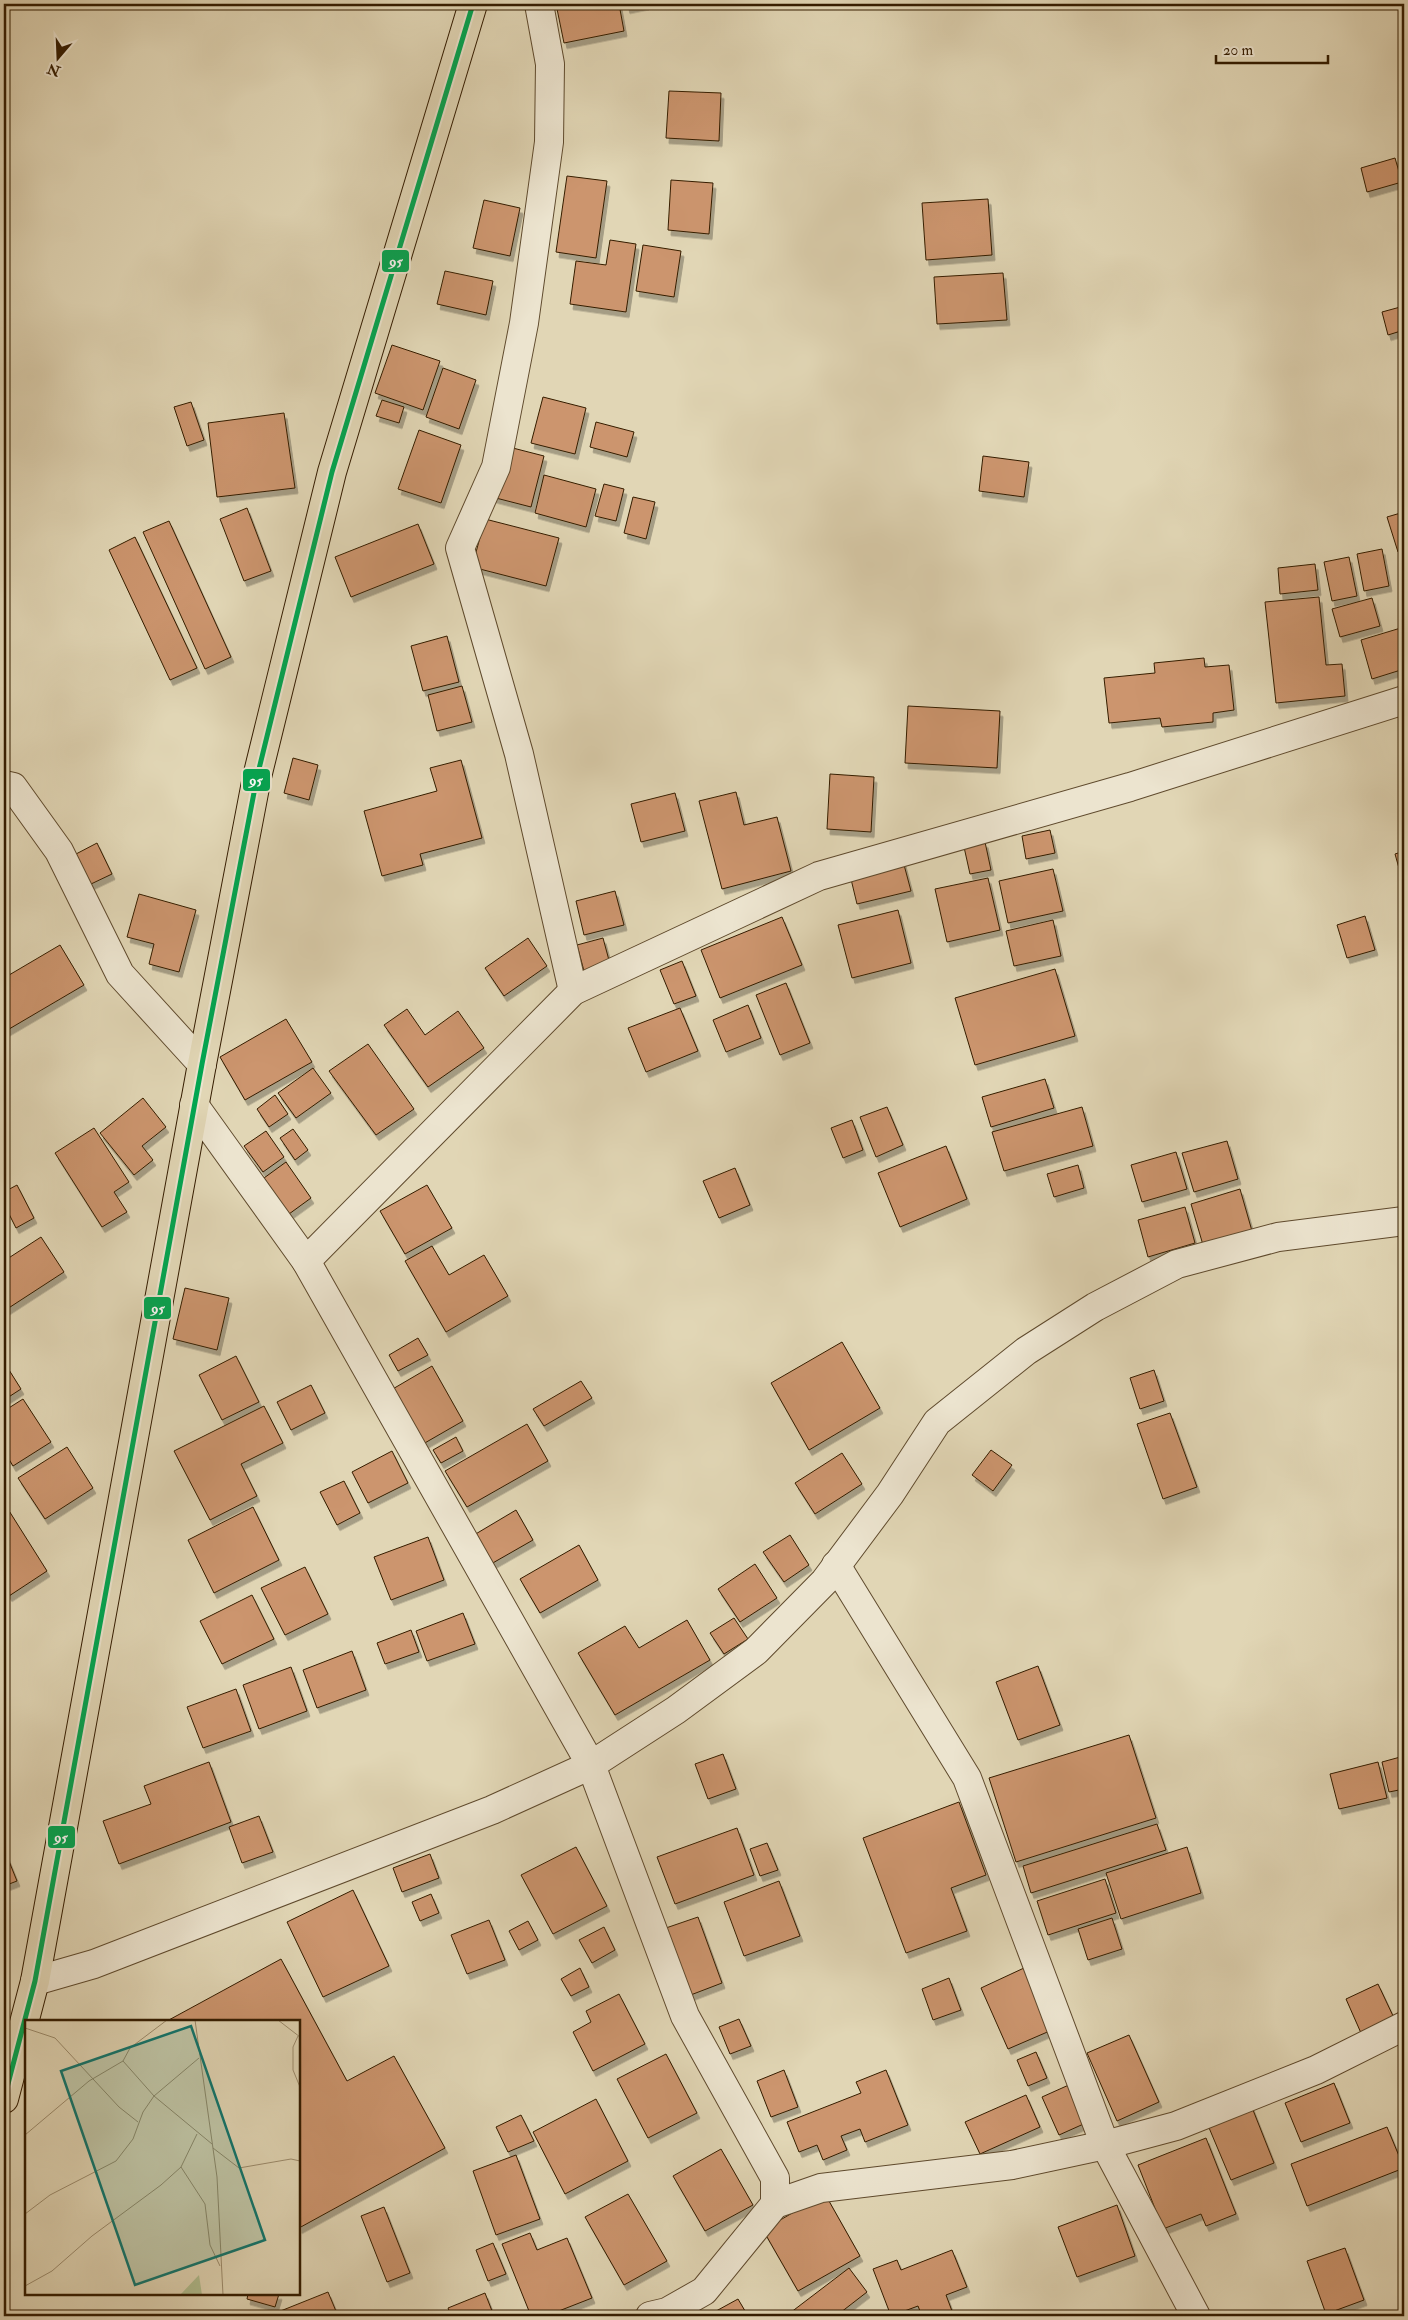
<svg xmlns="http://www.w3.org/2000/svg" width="1408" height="2320" viewBox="0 0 1408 2320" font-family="'IM FELL Double Pica',serif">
  <defs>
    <filter id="shadow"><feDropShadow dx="3" dy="5.5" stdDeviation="0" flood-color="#0004"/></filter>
  </defs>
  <rect width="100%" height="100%" fill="#e1d6b5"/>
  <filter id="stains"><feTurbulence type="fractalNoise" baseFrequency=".004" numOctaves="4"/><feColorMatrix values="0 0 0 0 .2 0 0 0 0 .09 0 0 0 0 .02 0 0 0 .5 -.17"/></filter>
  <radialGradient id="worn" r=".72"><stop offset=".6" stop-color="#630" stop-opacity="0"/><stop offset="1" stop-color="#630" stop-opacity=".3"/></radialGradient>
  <!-- building -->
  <g fill="#cc956e" stroke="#341c00" filter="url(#shadow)">
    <polygon points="556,4 619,4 624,31 564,43"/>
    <polygon points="626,4 646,4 627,8"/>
    <polygon points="669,91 721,93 719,141 666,138"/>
    <polygon points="1395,158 1402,182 1367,192 1361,168"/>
    <polygon points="567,176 607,181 596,258 556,252"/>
    <polygon points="671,180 713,183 709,234 668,230"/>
    <polygon points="988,199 992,255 926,260 922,203"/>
    <polygon points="484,200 520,208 510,256 473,248"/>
    <polygon points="610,240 636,244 626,312 570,304 576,261 606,265"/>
    <polygon points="643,245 681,251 674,297 636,291"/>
    <polygon points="445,271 493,281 486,315 437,304"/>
    <polygon points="1003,273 1007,320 937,324 934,277"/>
    <polygon points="1404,306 1404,330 1388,335 1382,312"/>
    <polygon points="392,345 440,361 423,410 375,393"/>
    <polygon points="443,368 476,380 459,429 426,417"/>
    <polygon points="543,397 586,408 575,454 531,443"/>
    <polygon points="382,400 404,407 399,423 376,416"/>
    <polygon points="191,402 204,440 187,446 174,407"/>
    <polygon points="284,413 295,488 217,497 208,423"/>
    <polygon points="596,422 634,432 627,457 590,447"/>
    <polygon points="419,430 461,445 441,503 398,489"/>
    <polygon points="505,446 544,456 531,507 492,497"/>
    <polygon points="983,456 1029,462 1024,497 979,491"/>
    <polygon points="544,475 596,489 586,527 535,513"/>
    <polygon points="604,484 624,489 616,521 595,516"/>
    <polygon points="633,497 655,502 646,539 624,533"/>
    <polygon points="247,508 271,571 244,581 220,519"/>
    <polygon points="1404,512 1404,550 1398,552 1387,517"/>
    <polygon points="485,519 559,538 546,586 472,567"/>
    <polygon points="169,521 231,657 205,669 143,532"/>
    <polygon points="418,524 434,564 351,597 335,557"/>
    <polygon points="135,537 197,668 170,680 109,550"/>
    <polygon points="1382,549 1389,586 1364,591 1357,554"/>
    <polygon points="1349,557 1357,596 1332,601 1324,562"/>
    <polygon points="1404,561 1404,577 1400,563"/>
    <polygon points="1315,564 1318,590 1280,594 1278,568"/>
    <polygon points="1319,597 1326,665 1342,664 1345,696 1276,703 1265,602"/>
    <polygon points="1372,598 1380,626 1340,637 1332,609"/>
    <polygon points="1404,627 1404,669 1372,679 1361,640"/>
    <polygon points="447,636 459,682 423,691 411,646"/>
    <polygon points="1204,658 1205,667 1229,665 1234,710 1213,713 1213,722 1162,727 1160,718 1109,723 1104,678 1155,673 1154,663"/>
    <polygon points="462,686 472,722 437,731 428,695"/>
    <polygon points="908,706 1000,711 997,768 905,763"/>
    <polygon points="293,758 318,765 309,800 284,793"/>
    <polygon points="461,760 482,838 420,854 423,865 382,876 364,811 437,791 430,768"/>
    <polygon points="830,774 874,777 871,832 827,829"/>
    <polygon points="736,792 744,825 777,817 791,871 722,889 699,801"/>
    <polygon points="675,793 685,831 641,842 631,804"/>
    <polygon points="1050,830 1055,853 1026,859 1022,836"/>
    <polygon points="985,842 991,870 970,874 964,847"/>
    <polygon points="97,843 112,874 91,884 76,854"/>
    <polygon points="1404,851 1404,886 1395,854"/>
    <polygon points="903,861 911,891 857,904 850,875"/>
    <polygon points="1053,869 1063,911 1008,923 999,881"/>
    <polygon points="988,878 1000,930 947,942 935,889"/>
    <polygon points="615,891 624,925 584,935 576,901"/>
    <polygon points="139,894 196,910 179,972 149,964 154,944 127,937"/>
    <polygon points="898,910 911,963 852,978 838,925"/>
    <polygon points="1365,916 1375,950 1347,958 1337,925"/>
    <polygon points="782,917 802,965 720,998 701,950"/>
    <polygon points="1053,920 1061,956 1014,966 1006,931"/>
    <polygon points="528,938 547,966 504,996 485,968"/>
    <polygon points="603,938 610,964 584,971 577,945"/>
    <polygon points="60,945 84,985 4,1032 4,978"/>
    <polygon points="682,961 696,996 674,1004 660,970"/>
    <polygon points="1055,969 1075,1036 975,1065 955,998"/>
    <polygon points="786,983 810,1043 780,1055 756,995"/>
    <polygon points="748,1005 761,1038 726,1052 713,1020"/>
    <polygon points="680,1008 698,1051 646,1072 628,1028"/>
    <polygon points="407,1009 425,1035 458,1011 484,1048 428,1087 384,1025"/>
    <polygon points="286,1019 312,1062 245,1100 220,1057"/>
    <polygon points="368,1044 414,1109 376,1135 329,1071"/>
    <polygon points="313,1068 331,1093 296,1118 278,1093"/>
    <polygon points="1045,1079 1054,1108 991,1127 982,1097"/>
    <polygon points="275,1095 288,1114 269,1127 257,1109"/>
    <polygon points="143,1098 166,1127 142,1146 153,1160 134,1175 100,1133"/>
    <polygon points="887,1107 903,1145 876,1157 860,1117"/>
    <polygon points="1082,1107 1093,1146 1004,1171 992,1132"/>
    <polygon points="852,1120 863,1150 843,1158 831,1128"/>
    <polygon points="94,1128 129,1182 114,1192 127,1212 102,1227 55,1153"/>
    <polygon points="293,1129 308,1150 295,1160 280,1138"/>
    <polygon points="266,1131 284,1157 263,1172 244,1146"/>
    <polygon points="1227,1141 1238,1179 1194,1192 1182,1153"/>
    <polygon points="946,1146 967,1199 900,1227 878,1173"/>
    <polygon points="1176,1152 1187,1189 1142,1202 1131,1165"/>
    <polygon points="286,1162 311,1198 289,1214 264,1178"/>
    <polygon points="1078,1165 1084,1188 1054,1197 1047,1174"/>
    <polygon points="735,1168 750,1205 719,1218 703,1181"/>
    <polygon points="17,1185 34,1218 16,1228 4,1204 4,1192"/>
    <polygon points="427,1185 452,1228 405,1254 380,1211"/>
    <polygon points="1240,1189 1252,1231 1203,1245 1191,1204"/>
    <polygon points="1185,1207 1195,1243 1148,1257 1138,1220"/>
    <polygon points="41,1237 64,1272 4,1311 4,1261"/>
    <polygon points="432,1246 449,1275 484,1255 508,1296 446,1332 405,1261"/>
    <polygon points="185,1288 229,1298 217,1350 173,1339"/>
    <polygon points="418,1338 428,1355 398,1371 389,1355"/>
    <polygon points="842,1342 880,1408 809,1450 771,1383"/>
    <polygon points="236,1356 259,1402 222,1420 199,1375"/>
    <polygon points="4,1362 21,1389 4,1400"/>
    <polygon points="432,1366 463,1421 423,1444 391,1390"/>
    <polygon points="1154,1370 1164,1401 1140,1409 1130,1378"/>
    <polygon points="581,1381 592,1398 544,1426 533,1409"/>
    <polygon points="311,1385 325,1413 291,1430 277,1402"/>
    <polygon points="23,1399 51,1442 13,1466 4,1451 4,1411"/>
    <polygon points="264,1406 283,1443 241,1464 257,1496 210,1520 174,1451"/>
    <polygon points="1170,1413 1197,1487 1163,1499 1137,1424"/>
    <polygon points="527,1424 548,1461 467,1507 445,1471"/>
    <polygon points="456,1437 463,1451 441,1463 433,1450"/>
    <polygon points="67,1447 93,1488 45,1519 18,1478"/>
    <polygon points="991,1450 1012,1465 993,1491 972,1475"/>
    <polygon points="392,1451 408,1483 368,1503 352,1472"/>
    <polygon points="842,1453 862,1484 815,1514 795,1483"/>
    <polygon points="344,1481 360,1513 337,1525 320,1492"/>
    <polygon points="6,1506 47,1571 9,1596 4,1588 4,1507"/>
    <polygon points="253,1507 279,1560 214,1593 188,1540"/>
    <polygon points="516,1510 533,1540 491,1564 474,1535"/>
    <polygon points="790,1535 809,1565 784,1582 763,1552"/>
    <polygon points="428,1537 444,1580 391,1600 374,1557"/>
    <polygon points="579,1545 598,1580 540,1613 520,1579"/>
    <polygon points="755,1564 777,1598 740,1622 718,1589"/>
    <polygon points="305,1567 328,1614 285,1635 261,1588"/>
    <polygon points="252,1595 274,1639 222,1664 200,1621"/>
    <polygon points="463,1613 475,1644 427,1661 416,1631"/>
    <polygon points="734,1618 748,1639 724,1654 710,1633"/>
    <polygon points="687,1620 710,1660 615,1715 578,1653 625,1626 639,1648"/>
    <polygon points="411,1630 419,1652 385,1664 377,1643"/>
    <polygon points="352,1651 366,1690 317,1708 303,1670"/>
    <polygon points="1038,1666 1060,1725 1018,1740 996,1682"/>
    <polygon points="291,1667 307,1711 259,1729 243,1685"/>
    <polygon points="236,1689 251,1731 203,1748 187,1707"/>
    <polygon points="1129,1735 1156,1818 1016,1862 989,1778"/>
    <polygon points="723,1754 736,1789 708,1799 695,1764"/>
    <polygon points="1404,1756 1404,1789 1389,1792 1382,1762"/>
    <polygon points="209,1762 231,1822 119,1864 103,1821 151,1804 144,1786"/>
    <polygon points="1378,1762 1387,1798 1339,1809 1330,1774"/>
    <polygon points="959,1802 986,1875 951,1888 967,1931 906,1953 863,1838"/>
    <polygon points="259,1816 273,1852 242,1863 229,1827"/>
    <polygon points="1157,1824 1166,1850 1031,1893 1023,1866"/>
    <polygon points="737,1828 754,1875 675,1904 657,1857"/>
    <polygon points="767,1843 778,1870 760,1876 750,1849"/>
    <polygon points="576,1847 607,1906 553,1934 521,1875"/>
    <polygon points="1187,1847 1201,1893 1121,1919 1106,1873"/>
    <polygon points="4,1849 17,1881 4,1886"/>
    <polygon points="430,1854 439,1878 402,1892 393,1868"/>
    <polygon points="1105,1879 1116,1913 1048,1935 1037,1901"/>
    <polygon points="779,1881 800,1936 744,1956 724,1902"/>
    <polygon points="353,1890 389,1966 323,1997 287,1922"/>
    <polygon points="431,1894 439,1913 420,1921 412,1902"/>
    <polygon points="698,1917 722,1983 688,1996 663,1929"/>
    <polygon points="1112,1918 1122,1949 1088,1960 1078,1929"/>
    <polygon points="489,1920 505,1960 467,1974 451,1935"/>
    <polygon points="528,1921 538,1940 519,1950 509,1931"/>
    <polygon points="604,1927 615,1950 592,1963 579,1940"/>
    <polygon points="281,1959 347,2081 394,2056 445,2148 299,2228 299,2021 167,2021"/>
    <polygon points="580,1968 589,1987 571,1996 561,1979"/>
    <polygon points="1024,1968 1052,2030 1008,2049 981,1988"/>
    <polygon points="949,1978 961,2010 933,2020 922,1989"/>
    <polygon points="1378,1984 1394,2018 1361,2033 1346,1999"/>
    <polygon points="619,1994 645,2044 593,2071 573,2032 591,2022 586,2011"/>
    <polygon points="739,2019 751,2046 730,2054 719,2027"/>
    <polygon points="1129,2035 1159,2102 1117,2121 1087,2053"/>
    <polygon points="1036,2052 1047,2078 1028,2086 1017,2060"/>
    <polygon points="666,2054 697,2113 648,2138 617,2079"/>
    <polygon points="784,2070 798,2107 771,2117 757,2081"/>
    <polygon points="886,2070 908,2125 865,2142 860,2129 841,2136 847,2150 823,2160 817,2145 799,2152 787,2122 861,2093 856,2082"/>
    <polygon points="1334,2083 1350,2123 1301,2142 1285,2103"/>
    <polygon points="1071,2084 1088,2122 1059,2135 1042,2097"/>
    <polygon points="1026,2095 1040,2127 980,2154 965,2122"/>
    <polygon points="596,2099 628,2161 565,2194 533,2132"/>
    <polygon points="1251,2105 1274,2163 1231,2180 1207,2123"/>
    <polygon points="521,2115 534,2141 508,2152 496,2127"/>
    <polygon points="1387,2127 1404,2168 1307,2206 1291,2164"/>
    <polygon points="1206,2138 1236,2214 1206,2226 1201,2214 1163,2229 1138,2165"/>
    <polygon points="721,2149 753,2205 705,2231 673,2176"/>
    <polygon points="516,2155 540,2219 496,2235 473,2171"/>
    <polygon points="628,2194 667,2261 624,2285 585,2217"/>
    <polygon points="825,2194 860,2256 798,2291 763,2230"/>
    <polygon points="1117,2205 1135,2256 1077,2277 1058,2227"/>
    <polygon points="384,2207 410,2273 387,2282 361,2216"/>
    <polygon points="530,2233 537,2250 567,2238 592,2298 546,2316 531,2316 502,2244"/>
    <polygon points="493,2243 506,2274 488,2281 476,2250"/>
    <polygon points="1345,2248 1364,2300 1326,2314 1307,2261"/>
    <polygon points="952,2250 967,2287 946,2295 952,2311 938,2316 922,2316 918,2306 891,2316 873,2269 897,2260 901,2270"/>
    <polygon points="849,2268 867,2292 836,2316 786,2316"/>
    <polygon points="328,2292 338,2316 268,2316"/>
    <polygon points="485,2293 494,2316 451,2316 448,2308"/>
    <polygon points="248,2294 279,2294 275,2307 247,2299"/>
    <polygon points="738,2299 748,2316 707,2316"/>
    <polygon points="380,2311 382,2316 366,2316"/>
  </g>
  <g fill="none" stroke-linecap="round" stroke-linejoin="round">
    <!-- minor casing -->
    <g stroke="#5f4a2d" stroke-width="30">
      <g id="minor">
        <polyline points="539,4 550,64 549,142 524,323 496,467 460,548 519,754 573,991"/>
        <polyline points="4,785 13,787 59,851 120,974 202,1064"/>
        <polyline points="194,1105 306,1261 591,1765 685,2016 775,2178 775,2204"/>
        <polyline points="306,1261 573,991 819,876 1130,787 1404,700"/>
        <polyline points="836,1565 967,1778 1105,2145 1196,2316"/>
        <polyline points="35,1981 94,1964 492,1810 591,1765 676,1710 756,1651 825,1581 890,1494 937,1422 1026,1351 1095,1307 1177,1264 1278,1237 1404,1221"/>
        <polyline points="650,2316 667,2312 704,2291 775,2204 821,2188 1012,2165 1105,2145 1176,2126 1316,2070 1404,2026"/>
      </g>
    </g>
    <!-- major casing -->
    <g stroke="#341c00" stroke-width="30">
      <polyline id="major" points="4,2099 35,1981 202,1064 257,777 332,472 473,4"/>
    </g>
    <!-- minor -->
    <use href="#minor" stroke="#ece4cf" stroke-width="28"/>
    <!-- major -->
    <use href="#major" stroke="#e1d6b5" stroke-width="28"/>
    <!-- bus-1 casing -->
    <g stroke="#ece4cf" stroke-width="9">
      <polyline id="bus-1" points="4,2099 35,1981 202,1064 257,777 332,472 473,4"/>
    </g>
    <!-- bus-1 -->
    <use href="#bus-1" stroke="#00a651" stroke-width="5"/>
  </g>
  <!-- overview -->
  <g transform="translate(25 2020)">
    <rect width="275" height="275" fill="#e1d6b5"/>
    <path d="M 174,255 L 177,275 L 155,275 Z" fill="#b0be90"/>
    <path fill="none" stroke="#9c8c6d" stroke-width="1" d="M 170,0 L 192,157 L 198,275M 253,0 L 275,17M 0,8 L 30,18 L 94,87 L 113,102M 273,16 L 268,27 L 268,50 L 275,67M 98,41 L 129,76 L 187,124M 0,115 L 64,61 L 98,41 L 105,28 L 142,0M 188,128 L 214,148 L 266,139 L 275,141M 156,147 L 180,184 L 185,225 L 195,246M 0,194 L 25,175 L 91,141 L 108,119 L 118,92 L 129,76 L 174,38M 0,266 L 27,251 L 67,216 L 136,165 L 156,147 L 172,114"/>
    <path fill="#0f766e" fill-opacity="0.15" stroke="#0f766e" stroke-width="2.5" d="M 166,6 L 240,220 L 110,265 L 36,51 Z"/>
    <rect width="275" height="275" fill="none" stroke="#341c00" stroke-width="2.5"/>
  </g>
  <g stroke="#ece4cf" stroke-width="2">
    <rect x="381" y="249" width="29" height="24" rx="5" fill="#00a651"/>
    <rect x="242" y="768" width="29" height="24" rx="5" fill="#00a651"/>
    <rect x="143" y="1296" width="29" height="24" rx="5" fill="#00a651"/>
    <rect x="47" y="1825" width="29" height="24" rx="5" fill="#00a651"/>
  </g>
  <g font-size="14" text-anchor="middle" font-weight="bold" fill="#fff">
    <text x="396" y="266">95</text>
    <text x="256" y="785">95</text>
    <text x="158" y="1313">95</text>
    <text x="61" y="1842">95</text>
  </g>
  <!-- margin -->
  <rect width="1408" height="2320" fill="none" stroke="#e1d6b5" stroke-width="20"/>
  <rect x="5" y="5" width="1398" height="2310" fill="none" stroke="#341c00" stroke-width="2.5"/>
  <rect x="10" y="10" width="1388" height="2300" fill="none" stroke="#341c00"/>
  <!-- north arrow -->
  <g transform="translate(58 58) rotate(199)" stroke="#ece4cf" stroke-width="4" paint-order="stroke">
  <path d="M0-4L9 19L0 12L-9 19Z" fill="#341c00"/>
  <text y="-8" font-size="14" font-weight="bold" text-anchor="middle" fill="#341c00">N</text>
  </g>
  <!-- scale -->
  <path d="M1216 55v8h112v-8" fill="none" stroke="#341c00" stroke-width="2.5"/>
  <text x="1223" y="55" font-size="15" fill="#341c00" stroke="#ece4cf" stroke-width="4" paint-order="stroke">20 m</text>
  <rect width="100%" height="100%" filter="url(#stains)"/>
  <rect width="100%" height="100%" fill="url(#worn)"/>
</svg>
